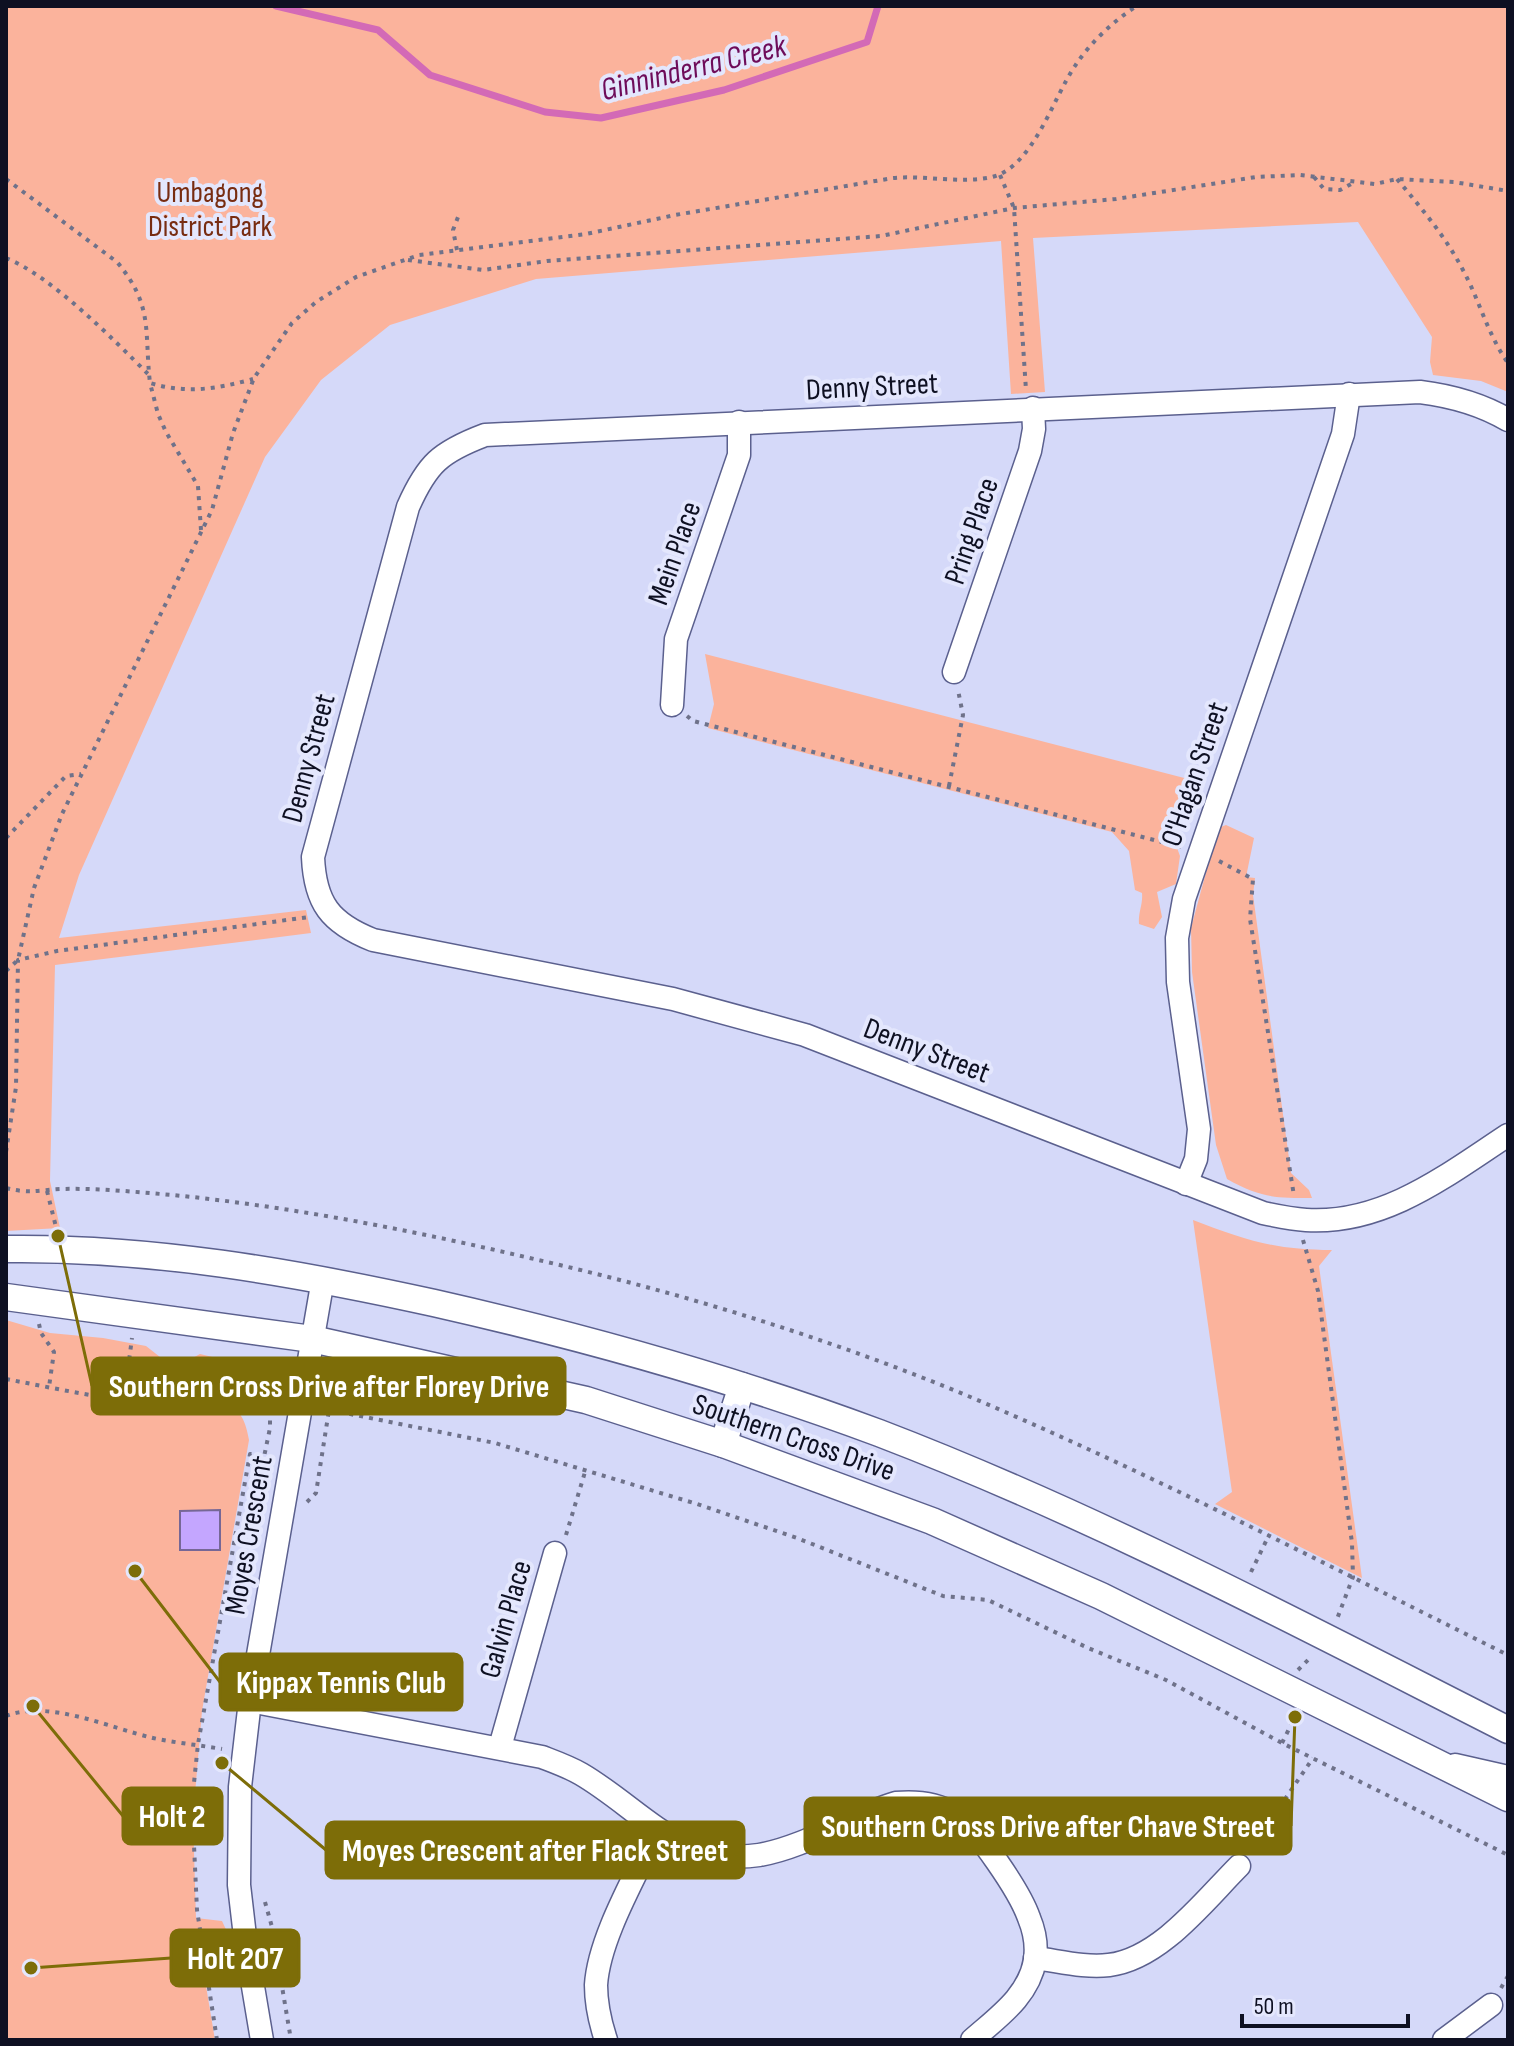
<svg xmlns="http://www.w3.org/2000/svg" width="1514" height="2046" viewBox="0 0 1514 2046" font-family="'Sofia Sans Condensed',sans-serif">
  <rect width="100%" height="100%" fill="#d5d9f9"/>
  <!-- green -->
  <g fill="#fbb39c">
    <polygon points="6,6 1508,6 1508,392 1481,381 1433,375 1430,362 1432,337 1358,222 1033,238 1045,392 1011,394 1001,241 536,279 390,325 321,380 265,457 79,875 59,938 306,910 311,933 55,965 50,1181 60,1228 6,1231"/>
    <path d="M 705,654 L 1192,780 L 1173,837 L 1180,856 L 1176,884 L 1157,892 L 1162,917 L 1154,929 L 1139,924 C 1138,912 1143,905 1142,893 L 1135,890 L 1129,851 L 1112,832 L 708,728 L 714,704 Z"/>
    <path d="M 1226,825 L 1254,838 L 1246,877 L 1255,878 L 1253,895 L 1291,1173 L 1309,1190 L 1312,1198 C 1275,1198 1261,1198 1227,1179 L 1216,1145 L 1192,972 L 1191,928 L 1218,828 Z"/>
    <path d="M 1193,1220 C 1245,1240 1275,1250 1332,1250 L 1319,1266 L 1362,1578 L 1215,1504 L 1232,1492 Z"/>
    <path d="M 6,1320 L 50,1333 L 103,1338 L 146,1346 L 174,1368 L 200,1354 L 225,1360 L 214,1399 C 238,1404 245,1417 249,1440 L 202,1711 L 193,1818 L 196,1918 L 222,1921 L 231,1940 L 200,1950 L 215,2040 L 6,2040 Z"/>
  </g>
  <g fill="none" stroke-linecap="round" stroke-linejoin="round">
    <!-- stream -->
    <polyline stroke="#d36ab6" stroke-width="7" points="276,6 378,30 430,75 545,112 601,118 724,90 867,42 878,6"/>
  </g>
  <!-- building -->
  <polygon fill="#c4a6ff" stroke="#766796" stroke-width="2" points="220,1510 220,1550 180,1550 180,1511"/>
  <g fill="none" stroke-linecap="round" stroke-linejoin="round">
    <!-- minor casing -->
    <g stroke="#5b608e" stroke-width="25">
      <g id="minor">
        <path d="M 1508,420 C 1481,404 1452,396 1420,392 L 485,435 C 440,452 427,464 408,507 L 313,857 C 315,903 330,923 373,940 L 673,999 L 805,1035 L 1263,1213 C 1277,1216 1292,1219 1306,1220 C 1384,1225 1447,1175 1508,1135"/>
        <polyline points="954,672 1030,451 1034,429 1033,408"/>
        <polyline points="672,705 676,639 739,455 739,422"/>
        <polyline points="1186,1184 1196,1159 1199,1129 1178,982 1177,938 1184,899 1343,434 1349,394"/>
        <path d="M 250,1701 L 542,1757 C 555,1762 569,1767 581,1774 C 641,1809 680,1867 759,1855 C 806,1847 849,1817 896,1803 C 917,1801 936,1803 955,1814 C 977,1828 1020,1892 1029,1918 C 1034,1930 1037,1946 1035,1960 C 1029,1996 998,2017 972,2040"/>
        <polyline points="500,1747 555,1553"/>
        <polyline points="1455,1765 1508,1777"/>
        <path d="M 1035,1958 C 1059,1961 1085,1968 1109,1965 C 1160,1959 1204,1901 1239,1866"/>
        <polyline points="262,2040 246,1945 239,1885 240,1787 250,1701 323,1279"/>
        <path d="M 606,2040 C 600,2022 596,2004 596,1985 C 599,1937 637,1874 657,1830"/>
        <polyline points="1444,2040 1491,2005"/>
      </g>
    </g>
    <!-- major casing -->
    <g stroke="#5b608e" stroke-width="29">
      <g id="major">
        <path d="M 6,1249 C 150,1247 293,1272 434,1303 C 584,1337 734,1379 879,1433 C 1096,1516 1301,1625 1508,1730"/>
        <polyline points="6,1297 312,1339 586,1400 723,1444 932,1521 1101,1596 1508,1798"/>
        <polyline points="723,1444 742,1386"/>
      </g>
    </g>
    <!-- path -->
    <g stroke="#6f728a" stroke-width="4" stroke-dasharray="4 6" stroke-linecap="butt">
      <polyline points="1000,175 1014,208 1026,390"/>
      <polyline points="1314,177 1324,189 1340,190 1353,183"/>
      <path d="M 6,179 L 117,262 C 154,306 144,331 150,383"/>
      <path d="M 1397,179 C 1422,209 1446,237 1464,272 C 1480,302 1488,335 1508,363"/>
      <polyline points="457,250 453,230 460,212"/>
      <path d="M 6,258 C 51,276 112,338 148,374"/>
      <polyline points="408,260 483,270 547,261 881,236 1014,208 1116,199 1256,177 1300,175 1375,184 1397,179 1454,182 1508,191"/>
      <path d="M 201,530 L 198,486 L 166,432 L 158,414 L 150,383 C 186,394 217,389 253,379"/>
      <polyline points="687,716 693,721 1181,847"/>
      <polyline points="949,786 963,715 958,690"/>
      <polyline points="6,838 66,776 81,774"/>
      <polyline points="1219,861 1253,879 1250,919 1294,1196"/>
      <path d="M 6,971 L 18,960 L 34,888 L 62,814 L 212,510 L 233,433 L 254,378 L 292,323 L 316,302 L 356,277 L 419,255 L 586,234 L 675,215 L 893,178 C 925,175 961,184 992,177 C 1033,167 1053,98 1075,66 C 1090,43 1113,21 1137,6"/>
      <polyline points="6,1152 16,1087 18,960 57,951 309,917"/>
      <path d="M 6,1188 C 30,1194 38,1190 61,1189 C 98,1188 136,1192 173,1195 C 294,1207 415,1231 534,1259 C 679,1292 831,1339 968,1396 C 1152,1474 1329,1566 1508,1655"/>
      <polyline points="47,1191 56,1227"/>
      <polyline points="1303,1240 1318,1291 1352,1543 1353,1577 1337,1619"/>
      <polyline points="39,1324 41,1333 54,1352 49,1387"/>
      <path d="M 6,1379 C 78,1393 153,1409 227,1409 C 245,1410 264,1404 282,1401"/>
      <polyline points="124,1399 132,1338"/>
      <polyline points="320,1408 495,1443 697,1504 797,1538 943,1596 988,1600 1088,1648 1166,1680 1282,1743 1508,1855"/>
      <polyline points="307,1502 316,1493 329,1410"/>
      <polyline points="566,1535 585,1472"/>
      <polyline points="1251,1572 1269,1535"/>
      <polyline points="1298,1670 1312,1656"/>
      <path d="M 6,1716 C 48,1699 110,1728 153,1738 C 176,1743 199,1745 222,1749"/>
      <polyline points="1282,1743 1294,1719"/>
      <polyline points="1251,1849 1313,1758"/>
      <polyline points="265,1902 272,1927 291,2040"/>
      <polyline points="1501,1988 1508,1976"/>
      <polyline points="217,2040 197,1910 192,1802 198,1744 250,1454 264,1457 270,1428 270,1403"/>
    </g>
    <!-- minor -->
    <use href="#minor" stroke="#fff" stroke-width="22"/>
    <!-- major -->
    <use href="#major" stroke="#fff" stroke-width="26"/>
  </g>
  <g text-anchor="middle" stroke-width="8" stroke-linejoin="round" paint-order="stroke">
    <!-- park labels -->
    <g font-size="30" fill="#782c11" stroke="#e4e7fd">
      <text x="210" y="202">Umbagong<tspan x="210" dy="34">District Park</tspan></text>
    </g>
    <!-- street labels -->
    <g font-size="30" fill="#0e1022" stroke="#e4e7fd">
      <text transform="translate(872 386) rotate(-3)" y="10">Denny Street</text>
      <text transform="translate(971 531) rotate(-71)" y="10">Pring Place</text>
      <text transform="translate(674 553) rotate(-71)" y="10">Mein Place</text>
      <text transform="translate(308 758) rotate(-75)" y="10">Denny Street</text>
      <text transform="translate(1194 774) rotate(-71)" y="10">O'Hagan Street</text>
      <text transform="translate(927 1050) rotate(21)" y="10">Denny Street</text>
      <text transform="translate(794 1437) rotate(19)" y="10">Southern Cross Drive</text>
      <text transform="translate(248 1535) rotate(-80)" y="10">Moyes Crescent</text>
      <text transform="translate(505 1619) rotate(-74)" y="10">Galvin Place</text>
    </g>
    <!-- water labels -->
    <g font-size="32" font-style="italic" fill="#6e0c5a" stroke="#e4e7fd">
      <text transform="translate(693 67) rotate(-14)" y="11">Ginninderra Creek</text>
    </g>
  </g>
  <!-- callouts -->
  <path fill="none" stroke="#7d6d08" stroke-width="3" d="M58 1236L92 1386M135 1571L220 1682M33 1706L123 1816M1295 1717L1291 1826M222 1763L326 1850M31 1968L171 1958"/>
  <g fill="#7d6d08" stroke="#e4e7fd" stroke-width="3">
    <circle cx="58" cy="1236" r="8"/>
    <circle cx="135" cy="1571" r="8"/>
    <circle cx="33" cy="1706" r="8"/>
    <circle cx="1295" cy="1717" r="8"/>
    <circle cx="222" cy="1763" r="8"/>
    <circle cx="31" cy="1968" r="8"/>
  </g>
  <g fill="#7d6d08" stroke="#7d6d08" stroke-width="3">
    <rect x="92" y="1358" width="473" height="56" rx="8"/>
    <rect x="220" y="1654" width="242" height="56" rx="8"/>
    <rect x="123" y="1788" width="99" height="56" rx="8"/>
    <rect x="805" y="1798" width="486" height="56" rx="8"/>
    <rect x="326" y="1822" width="418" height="56" rx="8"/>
    <rect x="171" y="1930" width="128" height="56" rx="8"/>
  </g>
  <g font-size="32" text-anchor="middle" font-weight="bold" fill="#fff">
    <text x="329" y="1397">Southern Cross Drive after Florey Drive</text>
    <text x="341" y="1693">Kippax Tennis Club</text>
    <text x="172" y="1827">Holt 2</text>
    <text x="1048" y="1837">Southern Cross Drive after Chave Street</text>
    <text x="535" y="1861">Moyes Crescent after Flack Street</text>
    <text x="235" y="1969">Holt 207</text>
  </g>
  <!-- border -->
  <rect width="1514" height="2046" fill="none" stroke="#0e1022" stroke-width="16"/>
  <!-- scale -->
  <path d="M1242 2014v12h166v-12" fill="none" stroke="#0e1022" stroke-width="4"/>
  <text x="1254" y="2014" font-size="24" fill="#0e1022" stroke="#e4e7fd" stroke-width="6" paint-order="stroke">50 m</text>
</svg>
